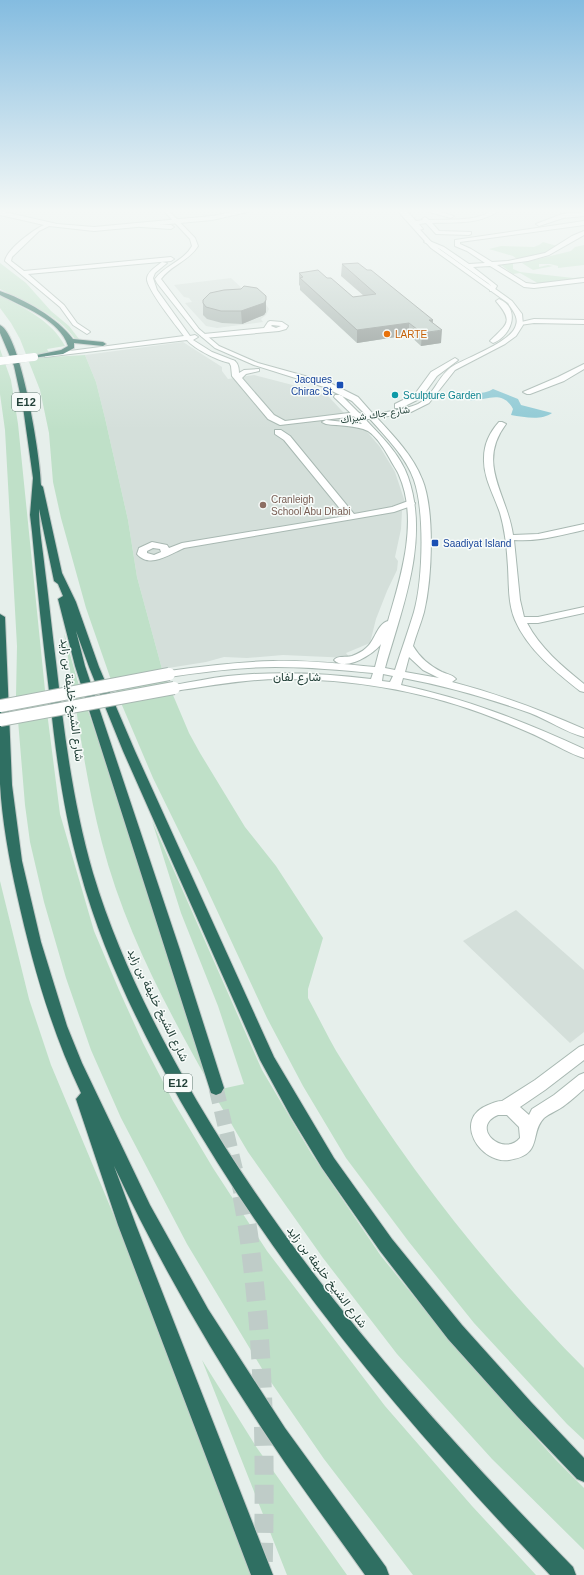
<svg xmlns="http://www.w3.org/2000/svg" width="584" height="1575" viewBox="0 0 584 1575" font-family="Arial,Vazirmatn,sans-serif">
  <rect width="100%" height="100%" fill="#e6efeb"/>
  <!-- built -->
  <g fill="#d4dfda">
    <polygon points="231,278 246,292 265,303 269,309 266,315 261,319 263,322 217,328 206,326 185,303 192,302 189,298 184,297 174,285"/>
    <polygon points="183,342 222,367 222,371 228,379 254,375 308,389 329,397 343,412 364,428 380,447 395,472 405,502 399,507 402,511 401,529 395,557 398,561 397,570 387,591 376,619 370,643 346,653 350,658 283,655 247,658 224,657 206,662 162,669 137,577 128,520 105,418 96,382 85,355"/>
    <polygon points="516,910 584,970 584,1032 570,1043 463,941"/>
  </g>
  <!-- green -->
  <g fill="#bfe0c8">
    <path d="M 543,242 L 557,246 C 546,256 531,257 517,259 L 513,256 L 489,249 L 501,246 L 534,247 L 539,245 Z"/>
    <polygon points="584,245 584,265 558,268 558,266 550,264 539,264 539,267 548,265 553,266 533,270 522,263 571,251 575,247"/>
    <polygon points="513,262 513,269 520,272 573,278 584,277 584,280 541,285 520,273 513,274 501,265 497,265"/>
    <path d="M 0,263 L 26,283 L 51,311 L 69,326 L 79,339 L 75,339 C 58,314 26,303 0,289 Z"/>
    <path d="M 0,295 C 24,308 52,321 65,346 L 47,349 L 51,357 L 85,355 L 96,382 L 105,418 L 128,520 L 137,577 L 162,669 L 189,733 L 200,753 L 245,827 L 276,866 L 323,938 L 308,989 L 308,998 C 320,1020 330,1042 343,1062 C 411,1173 493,1276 584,1368 L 584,1440 L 567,1424 L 474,1323 L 409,1242 L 346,1158 L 303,1086 L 267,1018 L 200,874 L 153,778 L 110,677 L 86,608 L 61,518 L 53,482 L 49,433 L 40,390 L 20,339 L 11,323 L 0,308 Z"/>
    <polygon points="0,349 11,380 18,424 48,720 60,814 94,931 119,990 143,1043 173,1101 213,1168 267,1251 385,1406 472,1506 536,1575 413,1575 324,1459 264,1372 187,1244 121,1118 91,1050 66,978 44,902 30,842 25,805 16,696 17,646 5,430 0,394"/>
    <path d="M 64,633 L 77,679 L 123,812 L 209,1083 C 166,1007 124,928 102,843 C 84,774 76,703 64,633 Z"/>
    <polygon points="152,821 262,1070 311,1153 381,1256 464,1358 556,1460 584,1488 584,1550 492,1459 397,1354 323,1258 248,1152 212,1091 244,1084 218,1006 181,913"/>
    <polygon points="0,881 29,999 51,1065 145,1290 252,1575 0,1575"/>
    <polygon points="202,1360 257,1448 347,1575 287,1575"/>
  </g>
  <!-- water -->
  <path fill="#8ec9d4" d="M 493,389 L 518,399 L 521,405 L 552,413 C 541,421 524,417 511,415 L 513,409 C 501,386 481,405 466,399 L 467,394 L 471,391 C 479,393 485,394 493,389 Z"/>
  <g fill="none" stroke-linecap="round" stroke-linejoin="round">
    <!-- motorway-tunnel-far1 -->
    <polyline stroke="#bfccc8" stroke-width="15" stroke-dasharray="15 8" stroke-linecap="butt" points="216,1088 242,1197"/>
    <!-- motorway-tunnel -->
    <path stroke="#bfccc8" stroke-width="19" stroke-dasharray="19 10" stroke-linecap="butt" d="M 242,1196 C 250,1236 254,1278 258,1319 C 265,1404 265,1490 263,1575"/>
    <!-- minor casing -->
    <g stroke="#a8b8b2" stroke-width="2">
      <g id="minor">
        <path d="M 248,209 L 260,209 L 212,220 L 94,231 L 49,226 L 39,231 L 12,257 L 11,261 L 24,271 L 171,257 L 174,259 L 171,261 L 28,274 L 64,305 L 77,323 L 89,331 L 90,332 L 87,334 L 73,325 L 60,307 L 5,261 C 7,249 33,230 44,225 L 0,215 L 0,211 L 57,224 L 94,227 L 212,216 Z"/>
        <path d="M 397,209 L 407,211 L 416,221 L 423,220 L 422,219 L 425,217 L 429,220 C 445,219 462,221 477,217 C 486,215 492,209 501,209 C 481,225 456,222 432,223 L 439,231 L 471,232 L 471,234 L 469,235 L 436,234 L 426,223 L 419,224 L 423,229 L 418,230 L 403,213 L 397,211 Z"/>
        <polygon points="419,209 430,209 454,216 451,218"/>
        <polygon points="584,212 584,216 563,218 539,226 536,224 562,214"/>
        <polygon points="584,221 584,225 460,242 460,244 471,249 492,262 508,261 545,253 572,236 584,231 584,235 549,255 528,261 497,265 526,283 534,284 584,278 584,282 534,288 524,287 490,266 473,267 496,285 497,286 494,291 490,291 491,286 488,283 440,249 424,242 427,240 444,247 469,264 485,263 467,251 455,246 455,240"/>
        <polygon points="534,319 584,320 584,324 534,323 520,325 517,323"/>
        <path d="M 270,321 L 282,322 L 288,326 L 286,329 L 279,331 L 204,338 L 201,336 L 204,334 L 264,328 L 268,322 ZM 272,325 L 281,326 L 276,328 L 271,326 Z"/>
        <path d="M 232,360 C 238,361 239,368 239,373 L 244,370 L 259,369 L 259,371 L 246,374 L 242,378 L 274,415 L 285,421 L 357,412 L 361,414 L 357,416 L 280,425 L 268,419 L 232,376 L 231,366 L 229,362 Z"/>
        <polygon points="584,364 584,369 564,381 530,394 527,394 523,392 558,377"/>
        <path d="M 499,422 L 502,422 L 506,424 C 476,464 507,493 513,535 L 538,534 L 584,524 L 584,530 C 561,535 538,542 514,540 L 520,600 L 524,617 L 538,617 L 584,607 L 584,613 L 538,623 L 527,623 C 540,648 562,666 584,684 L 584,692 L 580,691 C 556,672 528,650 515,620 C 508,604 509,584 508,567 C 507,549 505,530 500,513 C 494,495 483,477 484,458 C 484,444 490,432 499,422 Z"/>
        <path d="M 275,430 L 281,430 L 290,436 L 354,514 L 392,507 L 411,500 L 415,503 L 414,505 L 394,512 L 184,548 C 170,554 150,569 137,554 L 139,548 L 152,542 L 167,545 L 169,548 L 182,543 L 346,516 L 284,440 L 275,434 ZM 153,548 L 160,549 L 161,552 L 154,555 L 147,553 L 147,551 Z"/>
        <path d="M 584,1045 L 584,1060 L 545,1090 L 520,1107 L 529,1115 L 532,1109 L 554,1095 L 579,1075 L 584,1073 L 584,1089 C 578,1094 572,1100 565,1105 C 559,1110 550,1113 544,1118 C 529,1133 544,1155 509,1160 C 480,1164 452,1119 488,1105 C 493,1103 497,1101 502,1101 L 535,1080 L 579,1047 ZM 498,1115 L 507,1115 L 519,1127 L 520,1138 C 503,1158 469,1127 498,1115 Z"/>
      </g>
    </g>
    <!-- tertiary casing -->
    <g stroke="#a8b8b2" stroke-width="2">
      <g id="tertiary">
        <path d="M 162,209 L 167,209 L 195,238 L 198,246 C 189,261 171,265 161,279 L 199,329 L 219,346 L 258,363 L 330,383 L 358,397 L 373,414 C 388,412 404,410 418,404 C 434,396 438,375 453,366 C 468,357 512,342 516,325 C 519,317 512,310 508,303 L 431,248 L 396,209 L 401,209 L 435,246 L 512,301 L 522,314 L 523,325 L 516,336 L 505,344 L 455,370 L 429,403 L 411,412 L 377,418 C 394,436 413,456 422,479 C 435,510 432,579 424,612 C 421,623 416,635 413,646 C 420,658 430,666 442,672 C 447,674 453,675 456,679 L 452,682 C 498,694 541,710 584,729 L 584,737 C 565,732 548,720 530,713 C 488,698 446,686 403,678 L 401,685 C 467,699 523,721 584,749 L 584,758 C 570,754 556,745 543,739 C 523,729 502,721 481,713 C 418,690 350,679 282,679 C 246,679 210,686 174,691 L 170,690 L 169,688 L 170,686 L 174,685 C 192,682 210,678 228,676 C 276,671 324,673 371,679 L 373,673 C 341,670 308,667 275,667 C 240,667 204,672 169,677 L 164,674 L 169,671 C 204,666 238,662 273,661 C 307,660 341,664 375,667 L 381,644 C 374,654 345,672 334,660 C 338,655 346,658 352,656 C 357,654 362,652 366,648 C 375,641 377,624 388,621 C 401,577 419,520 399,475 C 397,470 393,465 390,459 C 385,450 377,437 368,431 C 356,425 339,426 326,424 L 322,422 L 326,420 L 362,424 L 334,397 L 335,395 L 341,395 L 363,417 L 366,415 L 352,401 L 324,387 L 254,365 L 215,348 L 195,331 L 157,283 L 155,279 C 165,265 184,261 192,246 L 190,239 ZM 365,419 L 370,419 C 386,437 406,457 414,480 C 425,512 423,580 414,612 C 408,632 401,651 395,670 L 385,668 C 402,608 430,540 408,477 C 400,454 381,436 365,419 ZM 409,657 L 423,670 L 439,678 L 405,672 ZM 383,674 L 393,676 L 390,682 L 382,681 Z"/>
        <polygon points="139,224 171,225 174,227 171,229 141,227 139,226"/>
        <path d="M 162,262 L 167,263 L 155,273 L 153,278 L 157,290 L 190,336 L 195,335 L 198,337 L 193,340 L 212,352 L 235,361 L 235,363 C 225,365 194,349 187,340 L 45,357 L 45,355 L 47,354 L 184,336 C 177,327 145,287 147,278 C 148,271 157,266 162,262 Z"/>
        <path d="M 499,299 C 521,308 512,336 493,343 L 490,341 C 506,324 515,323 496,301 Z"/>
        <polygon points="455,358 458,360 457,361 437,376 421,398 401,408 395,408 395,404 415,394 431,372"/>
      </g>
    </g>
    <!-- motorway casing -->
    <g stroke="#c2cac8" stroke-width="2">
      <g id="motorway">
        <path d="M 0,291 C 24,299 58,318 73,339 L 103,342 L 106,344 L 103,346 L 74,343 L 74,348 L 63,354 L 32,358 L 32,356 L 61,350 L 68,346 C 60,320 23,307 0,295 Z"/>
        <path d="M 0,325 C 21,334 41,460 41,485 L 43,487 L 62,573 L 76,602 L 99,667 L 135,751 L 274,1057 L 334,1158 L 392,1239 L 462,1325 L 531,1402 L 584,1458 L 584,1482 L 577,1479 L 517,1416 L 448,1339 L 380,1251 L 322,1168 L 291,1117 L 260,1060 L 123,751 L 89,667 L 76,631 L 85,666 L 180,950 L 224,1088 L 221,1093 L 216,1095 L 211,1093 L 75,666 L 58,599 L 63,596 L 58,584 L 54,581 L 39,509 C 39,530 43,550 45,570 C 49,601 52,631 56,662 C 64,732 73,804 93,873 C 117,953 155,1028 197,1101 C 299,1274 433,1424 573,1567 L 576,1575 L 550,1575 C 411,1429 282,1278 181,1102 C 140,1029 102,952 80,871 C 64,815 56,757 50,699 C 43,643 37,587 32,532 L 30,515 L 33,478 L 23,407 L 14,366 L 0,333 Z"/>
        <path d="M 0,614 L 5,617 L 12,785 L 22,861 L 41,942 L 67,1026 L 82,1063 L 150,1205 L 208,1309 L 285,1428 L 386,1567 L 389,1575 L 365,1575 C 334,1531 301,1487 271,1442 C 212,1354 159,1262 114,1166 L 136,1225 L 273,1575 L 251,1575 L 118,1225 L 76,1099 L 81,1093 C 51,1030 32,963 17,895 C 9,859 2,820 0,784 C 0,727 0,670 0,614 Z"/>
      </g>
    </g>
    <!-- minor -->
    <use href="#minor" fill="#fff" fill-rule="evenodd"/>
    <!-- tertiary -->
    <use href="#tertiary" fill="#fff" fill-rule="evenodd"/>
    <!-- motorway -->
    <use href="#motorway" fill="#2f6f62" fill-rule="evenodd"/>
    <!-- tertiary-bridge-far1 casing -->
    <g stroke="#a8b8b2" stroke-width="8" stroke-linecap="butt">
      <polyline id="tertiary-bridge-far1" points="0,361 34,357"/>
    </g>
    <!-- tertiary-bridge casing -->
    <g stroke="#a8b8b2" stroke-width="14" stroke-linecap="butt">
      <g id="tertiary-bridge">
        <polyline points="0,706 169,674"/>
        <polyline points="0,720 174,688"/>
      </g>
    </g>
    <!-- tertiary-bridge-far1 -->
    <use href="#tertiary-bridge-far1" stroke="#fff" stroke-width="8"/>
    <!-- tertiary-bridge -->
    <use href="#tertiary-bridge" stroke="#fff" stroke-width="12"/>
  </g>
  <!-- wall -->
  <g fill="#a1aea9">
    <polygon points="342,264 433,324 441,343 421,346 409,335 357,343 300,290 300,286 299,285 299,273 327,278 353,297 364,296 341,276"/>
    <polygon points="203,300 266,312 264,315 242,324 222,323 207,319 203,315"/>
  </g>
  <!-- shaded-wall -->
  <g fill="#838d89">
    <polygon points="266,300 266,312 264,315 242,324 241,311"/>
    <polygon points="429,320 433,320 432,332 442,330 441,343 421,346 422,333"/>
    <polygon points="409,323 409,335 357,343 357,330"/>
  </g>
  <!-- building -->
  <g fill="#bbcac4" stroke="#838d89">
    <polygon points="358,263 367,270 371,270 433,320 429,320 442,330 422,333 409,323 357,330 300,278 303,277 299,273 318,270 327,278 331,278 353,297 376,294 342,264"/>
    <polygon points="244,286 257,288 266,296 266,300 264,303 241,311 221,311 206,307 203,303 203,300 210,293 224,290 241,289"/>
  </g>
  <!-- sky -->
  <linearGradient id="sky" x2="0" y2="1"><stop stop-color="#84bce0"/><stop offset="0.49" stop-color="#f4f8f6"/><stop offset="1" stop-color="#f4f8f6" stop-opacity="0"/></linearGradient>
  <rect width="584" height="430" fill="url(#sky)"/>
  <!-- markers -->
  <circle fill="#e8710a" stroke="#f7fbf9" stroke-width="1.5" cx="387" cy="334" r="4"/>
  <g fill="#1a4fb4" stroke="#f7fbf9" stroke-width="1.5">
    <rect x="336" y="381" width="8" height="8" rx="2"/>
    <rect x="431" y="539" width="8" height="8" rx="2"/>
  </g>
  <circle fill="#0f9aa8" stroke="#f7fbf9" stroke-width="1.5" cx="395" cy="395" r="4"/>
  <circle fill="#8d6e63" stroke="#f7fbf9" stroke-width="1.5" cx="263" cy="505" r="4"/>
  <g text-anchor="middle" stroke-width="3" stroke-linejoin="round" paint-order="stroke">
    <!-- far-food labels -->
    <g font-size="10" fill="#c56008" stroke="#f7fbf9" text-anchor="start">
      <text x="395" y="338">LARTE</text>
    </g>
    <!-- far-transit labels -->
    <g font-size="10" fill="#164399" stroke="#f7fbf9" text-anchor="end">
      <text x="332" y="383">Jacques<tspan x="332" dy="12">Chirac St</tspan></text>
      <text x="443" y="547" text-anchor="start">Saadiyat Island</text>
    </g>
    <!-- far-culture labels -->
    <g font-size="10" fill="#0d838f" stroke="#f7fbf9" text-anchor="start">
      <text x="403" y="399">Sculpture Garden</text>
    </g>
    <!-- far-street labels -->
    <g font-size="10" fill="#24423a" stroke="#f7fbf9">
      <text transform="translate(375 414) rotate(-9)" y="4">شارع جاك شيراك</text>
    </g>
    <!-- far-education labels -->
    <g font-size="10" fill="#785e54" stroke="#f7fbf9" text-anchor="start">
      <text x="271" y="503">Cranleigh<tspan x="271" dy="12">School Abu Dhabi</tspan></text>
    </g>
    <!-- shield labels -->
    <g fill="#f7fbf9" stroke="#637a73" stroke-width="1">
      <rect x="12" y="393" width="28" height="18" rx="3"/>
      <rect x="164" y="1074" width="28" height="18" rx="3"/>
    </g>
    <g font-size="11" font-weight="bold" fill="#24423a">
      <text x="26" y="406">E12</text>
      <text x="178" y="1087">E12</text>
    </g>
    <!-- street labels -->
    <g font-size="12" fill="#24423a" stroke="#f7fbf9">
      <text x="297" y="681">شارع لفان</text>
      <text transform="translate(72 700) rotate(83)" y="4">شارع الشيخ خليفة بن زايد</text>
      <text transform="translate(158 1005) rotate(64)" y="4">شارع الشيخ خليفة بن زايد</text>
      <text transform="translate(327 1277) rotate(53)" y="4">شارع الشيخ خليفة بن زايد</text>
    </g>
  </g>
</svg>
